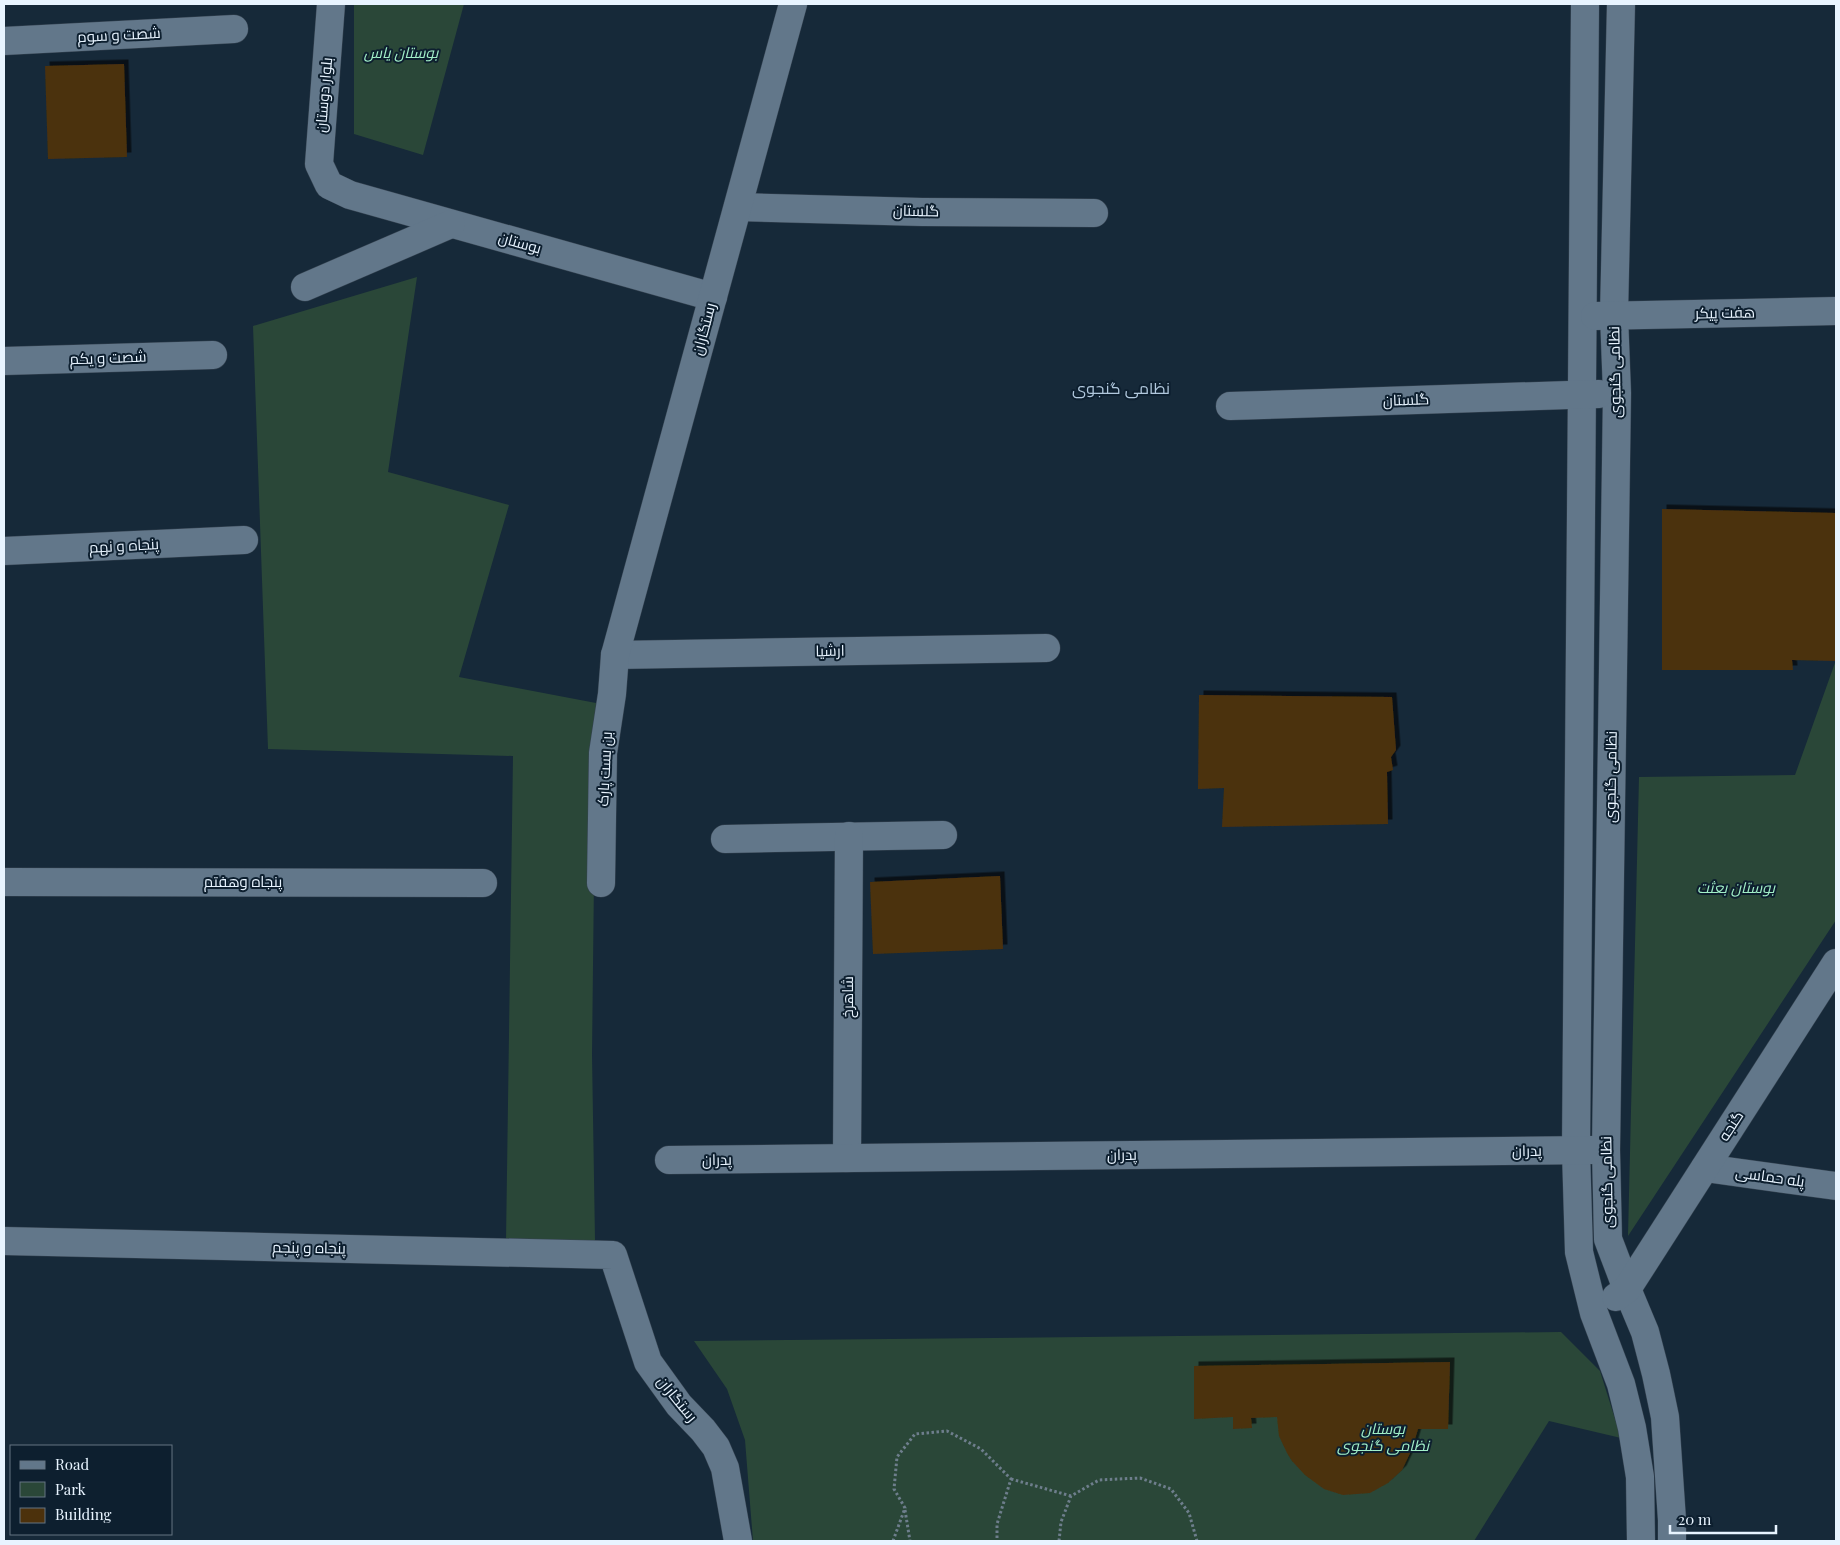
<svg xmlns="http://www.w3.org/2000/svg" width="1840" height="1545" viewBox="0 0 1840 1545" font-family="'Playfair Display',Cairo,serif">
  <defs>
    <filter id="shadow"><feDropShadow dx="4.5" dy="-4.5" stdDeviation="0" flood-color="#0009"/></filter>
  </defs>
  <rect width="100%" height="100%" fill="#162939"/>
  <!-- green -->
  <g fill="#2a4738">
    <polygon points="354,4 464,4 423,155 354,134"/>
    <polygon points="417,277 388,472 509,505 459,677 596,703 592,1055 595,1240 506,1241 513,756 268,749 253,326"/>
    <polygon points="1836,660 1836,920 1628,1236 1639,777 1795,775"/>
    <polygon points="1561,1332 1600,1371 1621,1438 1549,1421 1474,1541 753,1541 745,1440 727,1389 694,1341"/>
  </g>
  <!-- building -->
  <g fill="#4c310c" filter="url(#shadow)">
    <polygon points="124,64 127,157 48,159 45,66"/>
    <polygon points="1662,509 1836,513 1836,661 1792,660 1793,670 1662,670"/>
    <polygon points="1199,695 1392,697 1396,750 1391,757 1393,770 1387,772 1388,824 1222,827 1224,788 1198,789"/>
    <polygon points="1000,876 1003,949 873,954 870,882"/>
    <polygon points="1450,1362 1448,1429 1418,1429 1412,1449 1402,1470 1388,1483 1370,1493 1343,1495 1324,1489 1305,1475 1292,1461 1287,1453 1279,1436 1277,1417 1251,1418 1252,1428 1233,1429 1233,1417 1194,1419 1194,1366"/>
  </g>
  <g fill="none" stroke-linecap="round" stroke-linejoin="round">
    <!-- minor casing -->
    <g stroke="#354351" stroke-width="29">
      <g id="minor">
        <polyline points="331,4 319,164 329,185 350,195 713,297"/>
        <polyline points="1585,4 1576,1151 1579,1252 1594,1313 1621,1384 1632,1428 1640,1477 1641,1541"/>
        <polyline points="1621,4 1614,315 1617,393 1606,1150 1608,1239 1627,1289 1645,1332 1656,1374 1665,1417 1672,1520 1672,1541"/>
        <polyline points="4,41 234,29"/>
        <polyline points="738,207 922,212 1094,213"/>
        <polyline points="305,287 451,224"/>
        <polyline points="1595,316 1836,311"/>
        <polyline points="4,361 213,355"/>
        <polyline points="1230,406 1599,394"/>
        <polyline points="4,551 244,540"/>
        <polyline points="615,655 1046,648"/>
        <polyline points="725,839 943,835"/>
        <polyline points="4,882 483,883"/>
        <polyline points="601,883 603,753 612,694 615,655 793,4"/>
        <polyline points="847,1158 849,836"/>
        <polyline points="669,1160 1593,1150"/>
        <polyline points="1705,1168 1836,1186"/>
        <polyline points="4,1241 613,1255 648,1362 679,1405 703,1430 716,1447 725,1468 738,1541"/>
        <polyline points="1616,1297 1627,1289 1836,963"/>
      </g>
    </g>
    <!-- path -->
    <g stroke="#6e7e8c" stroke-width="3" stroke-dasharray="2.5 2.5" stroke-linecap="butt">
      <polyline points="1011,1479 1071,1496"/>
      <polyline points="905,1510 910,1541"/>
      <polyline points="893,1541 905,1508 894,1489 897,1457 915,1434 947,1431 981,1449 1011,1479 997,1524 997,1541"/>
      <polyline points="1059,1541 1061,1522 1071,1496 1099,1480 1140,1478 1171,1489 1189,1513 1197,1541"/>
    </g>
    <!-- minor -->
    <use href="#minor" stroke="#62778a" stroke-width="28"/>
  </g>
  <g text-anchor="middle" stroke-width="4" stroke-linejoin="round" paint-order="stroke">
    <!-- street labels -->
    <g font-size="15" fill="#e8f4ff" stroke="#0d1f2f">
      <text transform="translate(119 35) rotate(-3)" y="5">شصت و سوم</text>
      <text transform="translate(324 95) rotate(-85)" y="5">بلوار دوستان</text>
      <text transform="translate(916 211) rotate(1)" y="5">گلستان</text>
      <text transform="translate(520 243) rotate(16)" y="5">بوستان</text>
      <text transform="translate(1725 313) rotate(-1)" y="5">هفت پیکر</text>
      <text transform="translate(704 329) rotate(-75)" y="5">رستگاران</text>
      <text transform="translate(108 358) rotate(-2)" y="5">شصت و یکم</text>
      <text transform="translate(1615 372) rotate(-91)" y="5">نظامی گنجوی</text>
      <text transform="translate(1406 400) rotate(-2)" y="5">گلستان</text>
      <text transform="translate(124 546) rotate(-3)" y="5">پنجاه و نهم</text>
      <text transform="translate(830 651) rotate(-1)" y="5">ارشیا</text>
      <text transform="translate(605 769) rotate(-87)" y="5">بن بست پارک</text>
      <text transform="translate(1611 777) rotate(-89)" y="5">نظامی گنجوی</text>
      <text x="243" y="887">پنجاه وهفتم</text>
      <text transform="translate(848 997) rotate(-90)" y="5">شاهرخ</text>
      <text transform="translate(1731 1126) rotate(-57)" y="5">گنجه</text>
      <text transform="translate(1527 1151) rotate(-1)" y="5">پدران</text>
      <text transform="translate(1122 1155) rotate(-1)" y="5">پدران</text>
      <text transform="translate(717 1160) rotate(-1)" y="5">پدران</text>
      <text transform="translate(1770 1177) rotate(8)" y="5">پله حماسی</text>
      <text transform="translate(1607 1182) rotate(-91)" y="5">نظامی گنجوی</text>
      <text transform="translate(309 1248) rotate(1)" y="5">پنجاه و پنجم</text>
      <text transform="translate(677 1399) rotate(51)" y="5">رستگاران</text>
    </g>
    <!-- park labels -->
    <g font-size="15" font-style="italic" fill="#a3f1c9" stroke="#0d1f2f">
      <text x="401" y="58">بوستان یاس</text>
      <text x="1736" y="893">بوستان بعثت</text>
      <text x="1383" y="1434">بوستان<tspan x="1383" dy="17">نظامی گنجوی</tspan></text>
    </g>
    <!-- neighbourhood labels -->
    <g font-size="16" fill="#b1c8dd" stroke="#0d1f2f">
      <text x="1121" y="394">نظامی گنجوی</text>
    </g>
  </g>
  <!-- border -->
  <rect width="1840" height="1545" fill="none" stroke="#e8f4ff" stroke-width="10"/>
  <!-- legend -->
  <rect x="10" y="1445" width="162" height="90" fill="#0d1f2f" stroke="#657482"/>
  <rect x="20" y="1461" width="25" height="8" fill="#62778a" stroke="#657482"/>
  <text x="55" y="1470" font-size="15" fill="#e8f4ff">Road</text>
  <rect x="20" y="1482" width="25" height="15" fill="#2a4738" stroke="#657482"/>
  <text x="55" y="1495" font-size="15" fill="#e8f4ff">Park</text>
  <rect x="20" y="1508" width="25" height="15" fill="#4c310c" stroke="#657482"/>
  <text x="55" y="1520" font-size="15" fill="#e8f4ff">Building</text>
  <!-- scale -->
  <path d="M1670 1525v8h106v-8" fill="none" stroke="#e8f4ff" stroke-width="2.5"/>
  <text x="1678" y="1525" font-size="15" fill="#e8f4ff" stroke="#0d1f2f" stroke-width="4" paint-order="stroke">20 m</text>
</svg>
